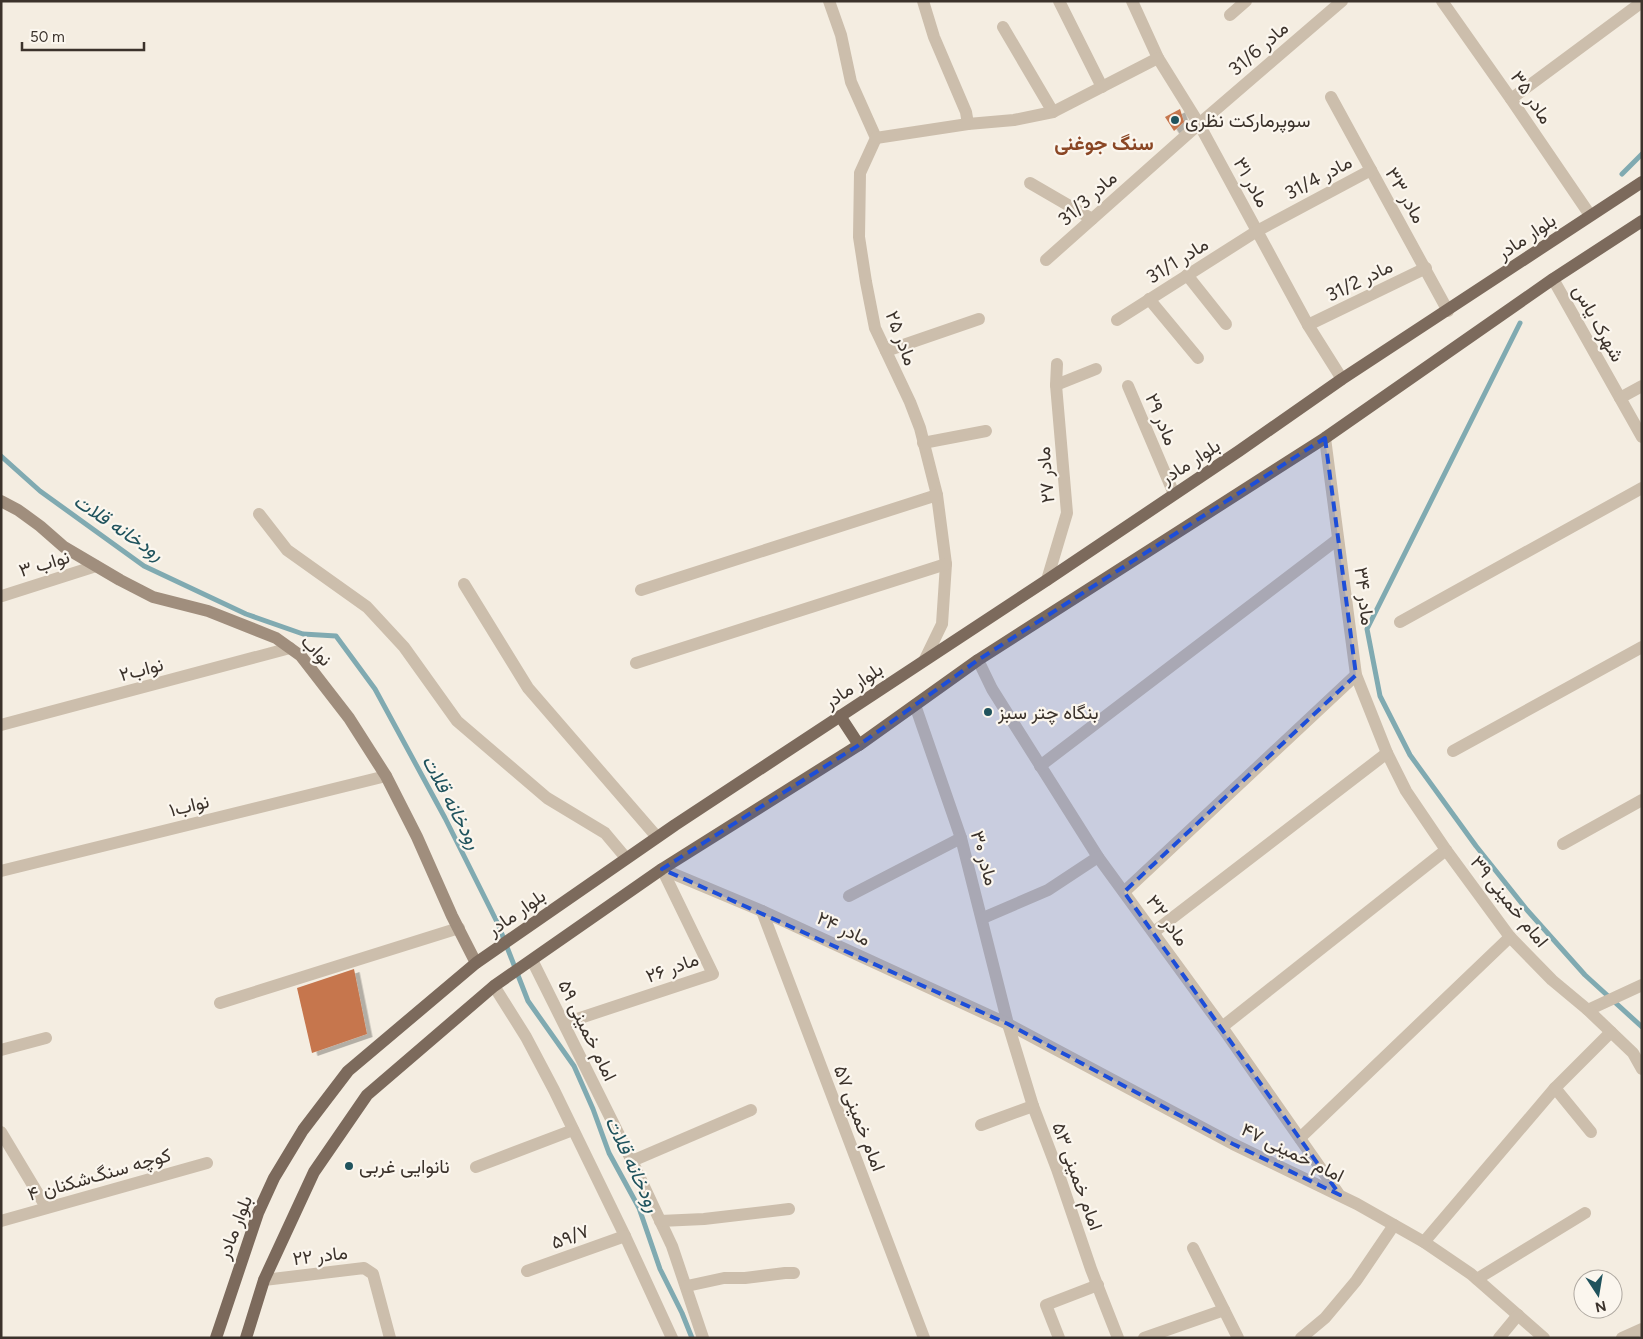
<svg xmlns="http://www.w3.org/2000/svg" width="1643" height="1339" viewBox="0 0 1643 1339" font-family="Figtree,Vazirmatn,sans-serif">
  <defs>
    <filter id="shadow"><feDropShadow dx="5.5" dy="3" stdDeviation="0" flood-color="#0004"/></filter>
  </defs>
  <rect width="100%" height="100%" fill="#f4ede1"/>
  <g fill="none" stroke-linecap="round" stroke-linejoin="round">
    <!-- stream -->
    <g stroke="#80aab1" stroke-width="5">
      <polyline points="1622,174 1642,154"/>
      <polyline points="1520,323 1367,629 1380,696 1410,755 1476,846 1527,910 1585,975 1642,1027"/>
      <polyline points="1,456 40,491 144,566 246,614 303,634 336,636 375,689 445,818 498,924 528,1001 574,1066 593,1109 609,1153 639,1208 660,1269 682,1313 692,1338"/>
    </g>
  </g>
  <!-- building -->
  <g fill="#c6764d" filter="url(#shadow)">
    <polygon points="1180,109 1184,122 1174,131 1165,117"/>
    <polygon points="354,969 367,1034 312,1053 297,988"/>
  </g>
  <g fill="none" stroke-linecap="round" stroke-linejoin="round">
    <!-- street -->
    <g stroke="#ccbeac" stroke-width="12">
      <polyline points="829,1 841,35 851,82 876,138 860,173 859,237 866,282 875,328 910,402 920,428 937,495 946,564 942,624 925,659"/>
      <polyline points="923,1 934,37 966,112 968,124"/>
      <polyline points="1059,1 1102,87"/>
      <polyline points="1132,1 1158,58 1199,124 1308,325 1342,379"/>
      <polyline points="1442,1 1511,99 1590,215"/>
      <polyline points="1230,15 1246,1"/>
      <polyline points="1003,27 1053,112"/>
      <polyline points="1331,97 1448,311"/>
      <polyline points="1511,99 1642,2"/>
      <polyline points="876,138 968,124 1014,120 1053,112 1158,58"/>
      <polyline points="1030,183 1092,219"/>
      <polyline points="1046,260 1199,124 1342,1"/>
      <polyline points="1187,275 1226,324"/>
      <polyline points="1553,279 1642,437"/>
      <polyline points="1149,299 1198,358"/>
      <polyline points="1117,320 1257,231 1371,170"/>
      <polyline points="1308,325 1426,268"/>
      <polyline points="886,351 979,319"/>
      <polyline points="1056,385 1096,369"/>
      <polyline points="1128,386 1174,494"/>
      <polyline points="1620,398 1642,386"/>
      <polyline points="1325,438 1356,675 1387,753 1406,791 1446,850 1510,937 1552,980 1588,1010 1642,985"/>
      <polyline points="923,443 986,431"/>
      <polyline points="259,514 287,550 367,607 404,647 457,721 547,798 605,833 626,858"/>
      <polyline points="1047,580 1067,513 1056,385 1057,364"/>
      <polyline points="464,584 528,688 657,837"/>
      <polyline points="641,590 937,495"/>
      <polyline points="2,596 96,566"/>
      <polyline points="1400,622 1642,488"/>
      <polyline points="978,660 992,689 1098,857 1222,1027 1338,1193"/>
      <polyline points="636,663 946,564"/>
      <polyline points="915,705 961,838 1008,1024 1033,1106 1057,1169 1091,1269 1118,1338"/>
      <polyline points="1,725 290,648"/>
      <polyline points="1453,751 1642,647"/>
      <polyline points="1040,766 1338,539"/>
      <polyline points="1563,844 1642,800"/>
      <polyline points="662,869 762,911 1008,1024 1233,1144 1357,1204 1424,1242 1471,1274 1544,1338"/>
      <polyline points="1,871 386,776"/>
      <polyline points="1124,892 1356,675"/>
      <polyline points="849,896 961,838"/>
      <polyline points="762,911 924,1338"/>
      <polyline points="983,918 1048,890 1098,857"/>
      <polyline points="1154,932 1387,753"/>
      <polyline points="532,960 632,1161 672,1246 703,1338"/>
      <polyline points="494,986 526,1037 554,1090 625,1236 672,1338"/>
      <polyline points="220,1003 459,928"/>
      <polyline points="1588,1010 1633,1053 1642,1069"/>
      <polyline points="565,1023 713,974 662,869"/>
      <polyline points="1222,1027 1446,850"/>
      <polyline points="1,1050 46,1038"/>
      <polyline points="1555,1088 1591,1132"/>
      <polyline points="981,1125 1033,1106"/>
      <polyline points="1,1132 46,1207"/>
      <polyline points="1300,1138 1510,937"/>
      <polyline points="632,1161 751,1110"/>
      <polyline points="476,1167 573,1130"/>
      <polyline points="1,1221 207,1163"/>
      <polyline points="660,1221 704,1219 789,1209"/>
      <polyline points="1424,1242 1555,1088 1611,1032"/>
      <polyline points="1193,1248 1238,1338"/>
      <polyline points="527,1271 625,1236"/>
      <polyline points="1477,1279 1585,1213"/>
      <polyline points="264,1280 364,1268 373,1274 390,1338"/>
      <polyline points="687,1286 724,1278 745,1278 785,1273 794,1273"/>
      <polyline points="1059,1338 1046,1305 1098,1285"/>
      <polyline points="1144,1338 1224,1310"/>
      <polyline points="1301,1338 1325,1318 1356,1281 1394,1225"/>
      <polyline points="1499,1338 1518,1315"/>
      <polyline points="1622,1338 1642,1329"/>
    </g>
    <!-- secondary -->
    <polyline stroke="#a08e7d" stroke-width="12" points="1,501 18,510 40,526 64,547 120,580 153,597 208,611 276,638 301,656 349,718 386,776 417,837 452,916 476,963"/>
    <!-- primary -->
    <g stroke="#7c6a5c" stroke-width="12">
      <polyline points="840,716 859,745"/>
      <polyline points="216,1338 258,1213 274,1178 303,1130 348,1071 476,963 675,825 1047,580 1239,451 1342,379 1642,182"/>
      <polyline points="246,1338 264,1280 314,1172 367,1095 494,986 662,869 859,745 978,660 1325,438 1553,279 1642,221"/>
    </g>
  </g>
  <!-- marked area -->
  <path fill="#1d4ed8" fill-opacity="0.2" stroke="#1d4ed8" stroke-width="4" stroke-dasharray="10 6" stroke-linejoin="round" d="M 1325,438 L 1356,675 L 1124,892 L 1340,1195 L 1233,1144 L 1008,1024 L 662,869 L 859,745 L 978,660 Z"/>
  <!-- markers -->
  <g fill="#20535d" stroke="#fbf6ee" stroke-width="2">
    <circle cx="1175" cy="120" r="5"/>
    <circle cx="988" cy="712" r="5"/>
    <circle cx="349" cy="1166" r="5"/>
  </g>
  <g text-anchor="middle" stroke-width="4.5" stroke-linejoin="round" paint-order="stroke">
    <!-- street labels -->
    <g font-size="19" fill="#3b322b" stroke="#fbf6ee">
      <text transform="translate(1258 48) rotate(-41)" y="7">مادر 31/6</text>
      <text transform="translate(1532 97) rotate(56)" y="7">مادر ۳۵</text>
      <text transform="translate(1318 177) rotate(-28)" y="7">مادر 31/4</text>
      <text transform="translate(1252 182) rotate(61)" y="7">مادر ۳۱</text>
      <text transform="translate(1406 195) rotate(60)" y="7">مادر ۳۳</text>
      <text transform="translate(1087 198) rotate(-42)" y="7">مادر 31/3</text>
      <text transform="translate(1526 236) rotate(-34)" y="7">بلوار مادر</text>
      <text transform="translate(1177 260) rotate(-32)" y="7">مادر 31/1</text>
      <text transform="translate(1359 280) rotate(-26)" y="7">مادر 31/2</text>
      <text transform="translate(1599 323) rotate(61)" y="7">شهرک یاس</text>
      <text transform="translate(902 338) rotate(69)" y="7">مادر ۲۵</text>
      <text transform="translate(1162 419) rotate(67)" y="7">مادر ۲۹</text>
      <text transform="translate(1190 461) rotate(-33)" y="7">بلوار مادر</text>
      <text transform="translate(1045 475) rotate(-95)" y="7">مادر ۲۷</text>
      <text transform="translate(44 563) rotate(-17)" y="7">نواب ۳</text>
      <text transform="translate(1365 596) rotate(83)" y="7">مادر ۳۴</text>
      <text transform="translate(317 650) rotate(46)" y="7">نواب</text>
      <text transform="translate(141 669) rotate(-15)" y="7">نواب۲</text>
      <text transform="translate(853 685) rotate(-34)" y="7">بلوار مادر</text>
      <text transform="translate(189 805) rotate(-14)" y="7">نواب۱</text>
      <text transform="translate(985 858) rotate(74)" y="7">مادر ۳۰</text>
      <text transform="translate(1510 901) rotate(51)" y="7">امام خمینی ۳۹</text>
      <text transform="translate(516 912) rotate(-35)" y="7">بلوار مادر</text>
      <text transform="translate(1168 920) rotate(54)" y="7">مادر ۳۲</text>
      <text transform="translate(844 928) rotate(25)" y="7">مادر ۲۴</text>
      <text transform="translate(672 967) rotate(-20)" y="7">مادر ۲۶</text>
      <text transform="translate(588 1030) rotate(64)" y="7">امام خمینی ۵۹</text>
      <text transform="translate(860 1118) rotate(69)" y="7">امام خمینی ۵۷</text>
      <text transform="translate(1293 1152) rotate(26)" y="7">امام خمینی ۴۷</text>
      <text transform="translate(99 1174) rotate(-16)" y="7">کوچه سنگ‌شکنان ۴</text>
      <text transform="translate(1078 1176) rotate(70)" y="7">امام خمینی ۵۳</text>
      <text transform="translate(234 1227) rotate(-69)" y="7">بلوار مادر</text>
      <text transform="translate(570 1236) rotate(-20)" y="7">۵۹/۷</text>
      <text transform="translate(320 1255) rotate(-7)" y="7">مادر ۲۲</text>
    </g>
    <!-- poi labels -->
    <g font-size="19" fill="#3b322b" stroke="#fbf6ee" text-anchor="start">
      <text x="1185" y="127">سوپرمارکت نظری</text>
      <text x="998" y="719">بنگاه چتر سبز</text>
      <text x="359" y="1173">نانوایی غربی</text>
    </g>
    <!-- neighbourhood labels -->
    <g font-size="20" font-weight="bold" fill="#8a4624" stroke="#fbf6ee">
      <text x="1104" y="150">سنگ جوغنی</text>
    </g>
    <!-- water labels -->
    <g font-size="20" font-style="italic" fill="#20535d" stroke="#fbf6ee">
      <text transform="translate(119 527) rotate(34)" y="7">رودخانه قلات</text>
      <text transform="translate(452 802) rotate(62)" y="7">رودخانه قلات</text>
      <text transform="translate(633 1164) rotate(65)" y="7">رودخانه قلات</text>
    </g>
  </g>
  <!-- border -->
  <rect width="1643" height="1339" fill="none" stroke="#3b322b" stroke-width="5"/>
  <!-- north arrow -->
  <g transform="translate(1598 1294) rotate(168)"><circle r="24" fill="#fbf6ee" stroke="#aea8a0"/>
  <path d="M0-4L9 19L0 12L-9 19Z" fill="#20535d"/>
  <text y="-8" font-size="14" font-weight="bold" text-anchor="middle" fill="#3b322b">N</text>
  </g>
  <!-- scale -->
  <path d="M22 42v8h122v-8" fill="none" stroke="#3b322b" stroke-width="2.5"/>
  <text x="30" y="42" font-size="15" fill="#3b322b" stroke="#fbf6ee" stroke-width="4" paint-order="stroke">50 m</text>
</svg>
